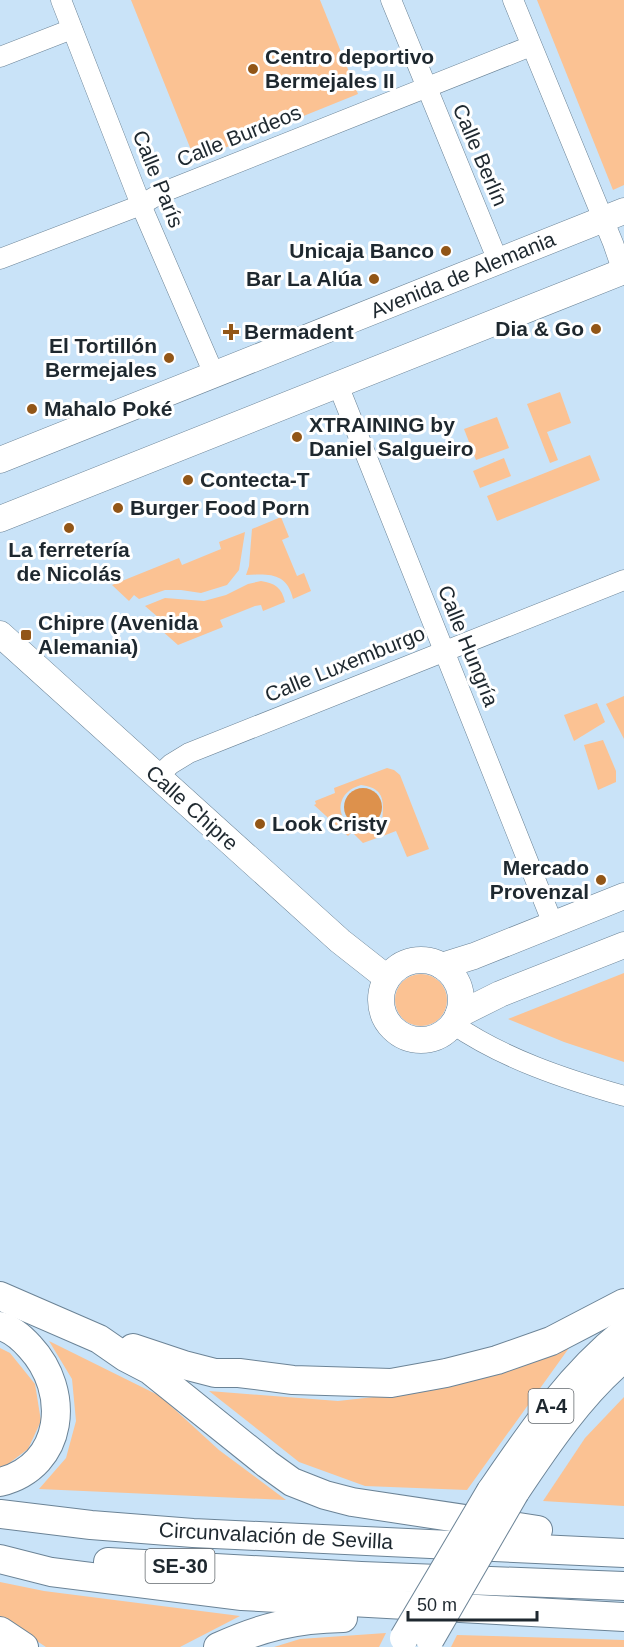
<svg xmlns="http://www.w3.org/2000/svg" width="624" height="1647" viewBox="0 0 624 1647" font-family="Arial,sans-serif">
  <rect width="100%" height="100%" fill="#c9e3f8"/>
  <!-- green -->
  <g fill="#fbc293">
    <polygon points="131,0 320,0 358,94 195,160"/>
    <polygon points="537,0 624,0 624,185 613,190"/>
    <polygon points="560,392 571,423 547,432 558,460 550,463 527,404"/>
    <polygon points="497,417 509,448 476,460 464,429"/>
    <polygon points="590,455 600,480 497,521 487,496"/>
    <polygon points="504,458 511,476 480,488 473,471"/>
    <path d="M 281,517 L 289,537 L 282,540 L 297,576 L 304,573 L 311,591 L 293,599 C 287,572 268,574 246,575 L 249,566 L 252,529 Z"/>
    <polygon points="245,532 239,570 227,585 201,593 181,590 165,590 139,599 134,595 129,601 112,585 179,558 182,565 221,549 219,542"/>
    <path d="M 261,581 C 275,583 282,588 285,602 L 263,611 L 261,605 L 255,606 L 220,620 L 223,627 L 178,645 L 161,630 L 166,624 L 145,606 L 165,598 L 204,601 L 226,595 L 248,584 Z"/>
    <polygon points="624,696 624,739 606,704"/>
    <polygon points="597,703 605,722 574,741 564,715"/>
    <polygon points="603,740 616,771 616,782 598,790 584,745"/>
    <path d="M 387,768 L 394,770 L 400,775 L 429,849 L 407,857 L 396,831 L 383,836 C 379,814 394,789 361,785 C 329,794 337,832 369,828 L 377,838 L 363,843 L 352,832 L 348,836 L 314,805 L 316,804 L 315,801 L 335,793 L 334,788 Z"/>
    <polygon points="624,973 624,1062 564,1042 508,1019"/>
    <circle cx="421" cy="1000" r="26"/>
    <polygon points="49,1341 160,1396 219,1450 286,1500 39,1489 66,1458 76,1421 72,1379"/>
    <polygon points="574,1341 467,1490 365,1486 299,1462 209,1391 338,1401 428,1391 506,1371"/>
    <polygon points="0,1348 10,1353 35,1384 41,1421 28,1449 4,1467 0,1467"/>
    <polygon points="624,1397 624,1506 543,1501 585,1438"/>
    <polygon points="0,1582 44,1591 240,1616 180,1647 46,1647 0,1617"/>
    <polygon points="386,1633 379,1647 274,1647 300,1639"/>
    <polygon points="457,1635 624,1640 624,1647 451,1647"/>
  </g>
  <!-- water -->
  <circle fill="#dd914c" cx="363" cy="807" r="19"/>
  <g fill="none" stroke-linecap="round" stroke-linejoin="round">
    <!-- minor casing -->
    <g stroke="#6b8396" stroke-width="21">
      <g id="minor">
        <polyline points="61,0 141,205 214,374"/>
        <polyline points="391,0 498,261"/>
        <polyline points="513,0 613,243 624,275"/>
        <polyline points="0,57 72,29"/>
        <polyline points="0,259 141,205 161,193 531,46"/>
        <polyline points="338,385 553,924"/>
        <polyline points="157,777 171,764 189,753 624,580"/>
        <path d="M 453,1024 C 504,1059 565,1079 624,1096"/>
      </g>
    </g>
    <!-- major casing -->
    <g stroke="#6b8396" stroke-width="27">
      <g id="major">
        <polyline points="0,460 624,211"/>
        <polyline points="0,519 624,271"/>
        <polyline points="0,634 340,941 387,978"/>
        <circle cx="421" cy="1000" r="40"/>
        <polyline points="442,966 474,956 624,896"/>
        <polyline points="458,1015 500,994 624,945"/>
      </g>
    </g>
    <!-- highway casing -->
    <g stroke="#6b8396" stroke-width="30">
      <g id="highway">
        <polyline points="0,1296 99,1339 125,1357 150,1370 267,1464 292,1482 325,1495 352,1502 538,1530"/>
        <path d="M 0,1326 C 12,1329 22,1338 30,1347 C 71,1391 65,1466 0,1482"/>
        <polyline points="133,1348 184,1365 215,1373 239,1373 293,1380 391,1383 446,1373 497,1360 551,1341 624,1303"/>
        <path d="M 491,1491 C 531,1433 569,1376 624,1332"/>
        <path d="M 515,1492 C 545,1447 582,1392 624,1358"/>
        <polyline points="0,1514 91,1525 193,1533 624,1553"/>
        <polyline points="0,1559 51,1572 242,1596 624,1617"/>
        <polyline points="108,1562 361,1576 624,1586"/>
        <polyline points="0,1631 24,1647"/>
        <path d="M 218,1647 C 262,1627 295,1619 343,1618"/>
      </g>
    </g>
    <!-- minor -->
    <use href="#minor" stroke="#fff" stroke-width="20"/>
    <!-- major -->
    <use href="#major" stroke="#fff" stroke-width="26"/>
    <!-- highway -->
    <use href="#highway" stroke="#fff" stroke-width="28"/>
    <!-- highway-bridge casing -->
    <g stroke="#6b8396" stroke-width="30" stroke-linecap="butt">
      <g id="highway-bridge">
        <polyline points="404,1638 491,1491"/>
        <polyline points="430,1639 515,1492"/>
      </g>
    </g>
    <!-- highway-bridge -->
    <use href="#highway-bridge" stroke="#fff" stroke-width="28"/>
  </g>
  <!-- markers -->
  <g fill="#925617" stroke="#fff" stroke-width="2">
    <circle cx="253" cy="69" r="6"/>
    <circle cx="446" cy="251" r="6"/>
    <circle cx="374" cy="279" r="6"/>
    <circle cx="596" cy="329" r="6"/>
    <path d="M228 323h6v6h6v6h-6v6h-6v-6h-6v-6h6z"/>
    <circle cx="169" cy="358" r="6"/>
    <circle cx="32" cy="409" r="6"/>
    <circle cx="297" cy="437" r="6"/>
    <circle cx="188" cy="480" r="6"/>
    <circle cx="118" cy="508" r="6"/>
    <circle cx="69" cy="528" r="6"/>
    <rect x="20" y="629" width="12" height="12" rx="3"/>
    <circle cx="260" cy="824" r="6"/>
    <circle cx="601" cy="880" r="6"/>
  </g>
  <g text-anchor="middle" stroke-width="6" stroke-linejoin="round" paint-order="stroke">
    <!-- shield labels -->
    <g fill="#fff" stroke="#62686d" stroke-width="1.5">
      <rect x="528.5" y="1389" width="45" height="34" rx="4.5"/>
      <rect x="145.5" y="1549" width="69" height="34" rx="4.5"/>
    </g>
    <g font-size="20" font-weight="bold" fill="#1e282f">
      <text x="551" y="1413">A-4</text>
      <text x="180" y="1573">SE-30</text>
    </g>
    <!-- poi labels -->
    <g font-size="21" font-weight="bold" fill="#1e282f" stroke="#fff" text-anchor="start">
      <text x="265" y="64">Centro deportivo<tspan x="265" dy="24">Bermejales II</tspan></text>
      <text x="434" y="258" text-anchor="end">Unicaja Banco</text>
      <text x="362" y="286" text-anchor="end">Bar La Alúa</text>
      <text x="584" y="336" text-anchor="end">Dia &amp; Go</text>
      <text x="244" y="339">Bermadent</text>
      <text x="157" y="353" text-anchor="end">El Tortillón<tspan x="157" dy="24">Bermejales</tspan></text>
      <text x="44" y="416">Mahalo Poké</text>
      <text x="309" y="432">XTRAINING by<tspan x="309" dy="24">Daniel Salgueiro</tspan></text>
      <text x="200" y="487">Contecta-T</text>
      <text x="130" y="515">Burger Food Porn</text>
      <text x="69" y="557" text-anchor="middle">La ferretería<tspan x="69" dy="24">de Nicolás</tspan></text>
      <text x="38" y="630">Chipre (Avenida<tspan x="38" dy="24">Alemania)</tspan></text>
      <text x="272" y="831">Look Cristy</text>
      <text x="589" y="875" text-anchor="end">Mercado<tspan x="589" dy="24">Provenzal</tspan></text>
    </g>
    <!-- street labels -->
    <g font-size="21" fill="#1e282f" stroke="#fff">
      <text transform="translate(239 136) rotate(-22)" y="7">Calle Burdeos</text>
      <text transform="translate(480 155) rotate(67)" y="7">Calle Berlín</text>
      <text transform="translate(158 179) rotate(68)" y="7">Calle París</text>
      <text transform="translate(463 275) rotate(-22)" y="7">Avenida de Alemania</text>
      <text transform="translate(468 646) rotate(68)" y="7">Calle Hungría</text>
      <text transform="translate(345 664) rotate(-22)" y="7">Calle Luxemburgo</text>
      <text transform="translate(192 808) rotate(42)" y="7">Calle Chipre</text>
      <text transform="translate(276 1536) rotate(3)" y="7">Circunvalación de Sevilla</text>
    </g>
  </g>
  <!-- scale -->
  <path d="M408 1611v9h129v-9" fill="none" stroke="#1e282f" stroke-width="3"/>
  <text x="417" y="1611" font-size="18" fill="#1e282f" stroke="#ffffff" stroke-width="4.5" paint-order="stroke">50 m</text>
</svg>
